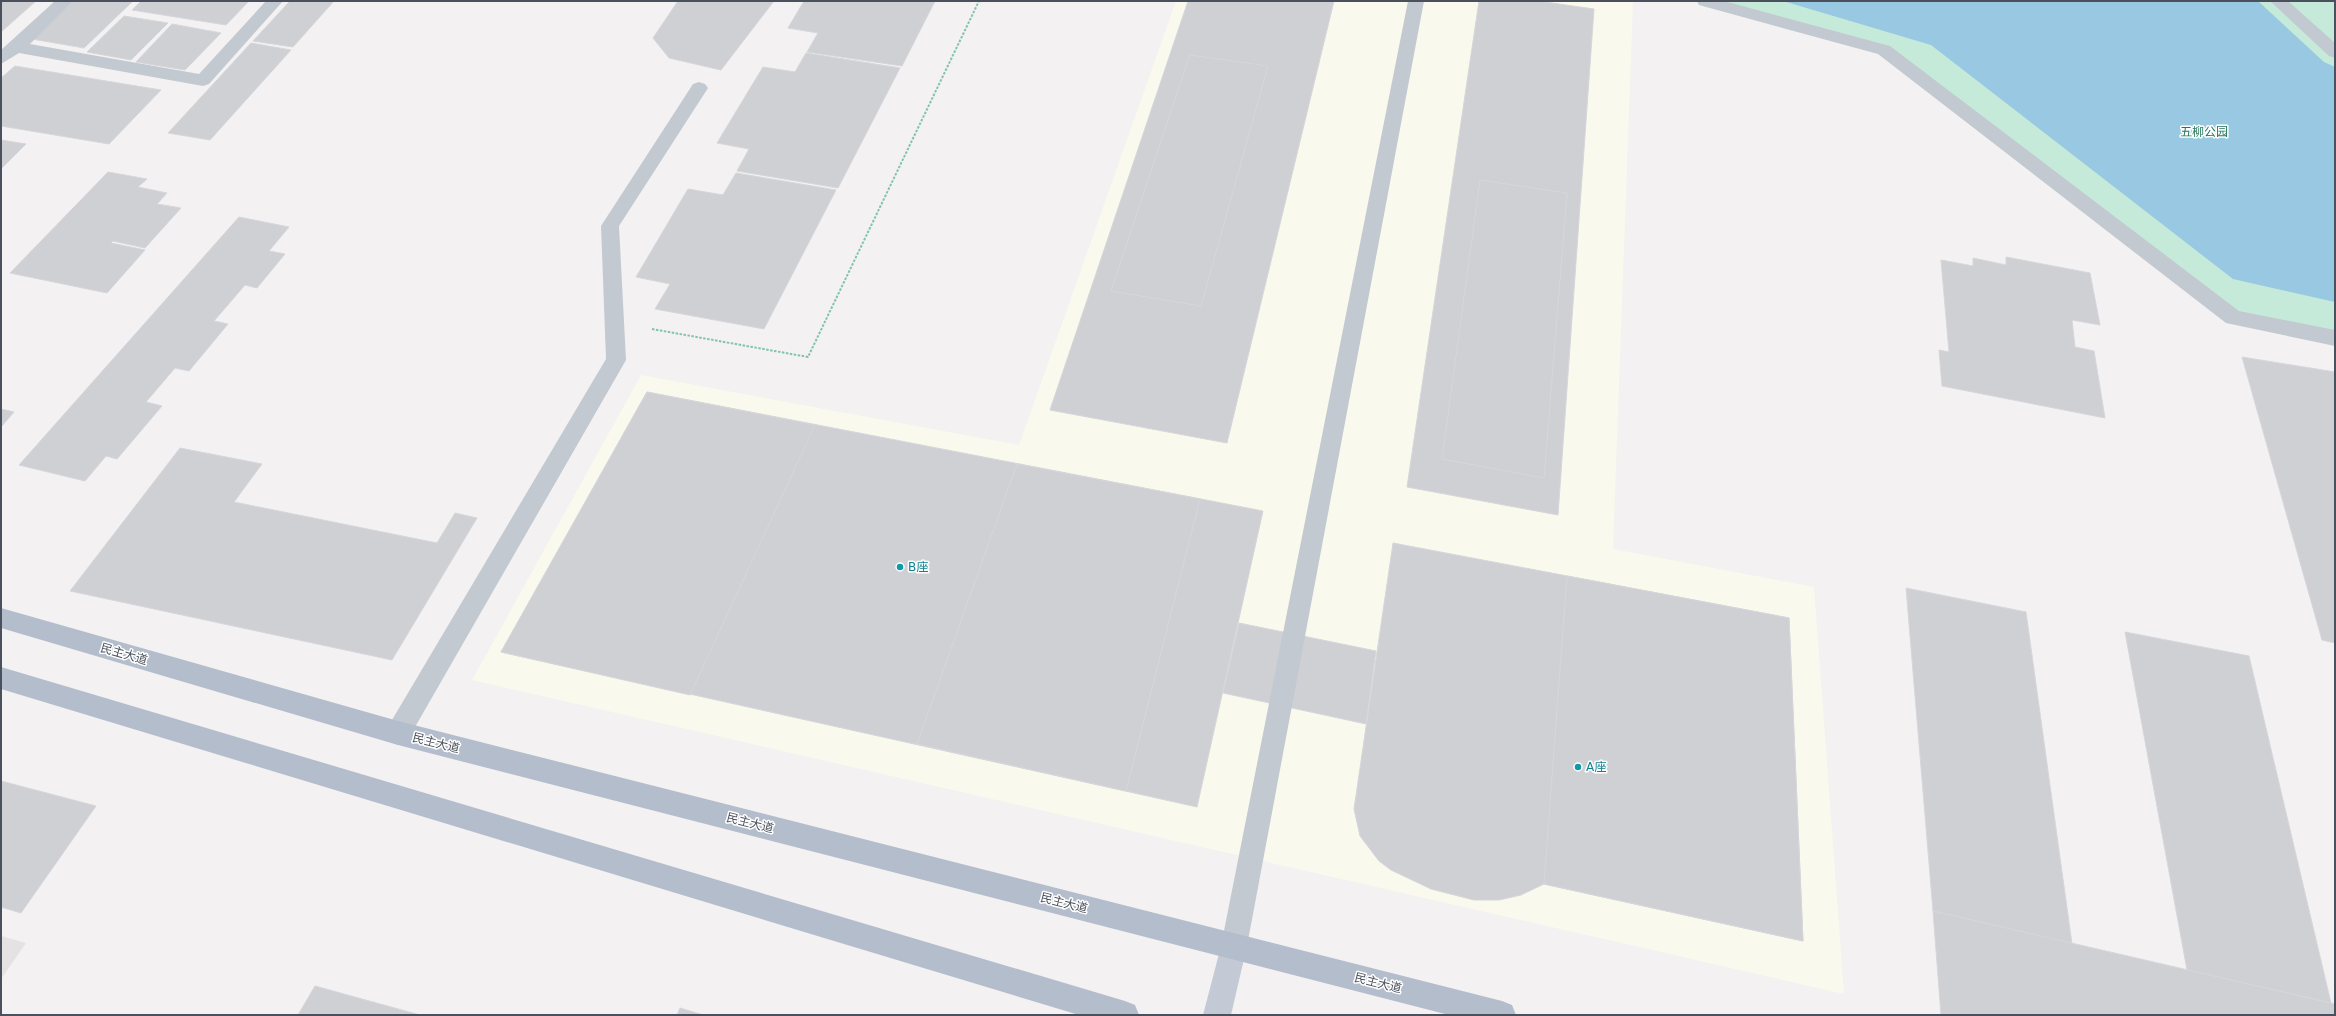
<svg xmlns="http://www.w3.org/2000/svg" width="2336" height="1016" viewBox="0 0 2336 1016" font-family="'DejaVu Sans','Noto Sans SC',sans-serif">
  <rect width="100%" height="100%" fill="#f3f1f1"/>
  <!-- commercial -->
  <polygon fill="#faf9ed" points="1176,1 1633,1 1613,549 1814,587 1844,994 472,680 641,375 1019,445"/>
  <!-- education -->
  <polygon fill="#e4e2e2" points="1,936 26,943 1,979"/>
  <!-- green -->
  <polygon fill="#c5ead9" points="1705,1 2335,1 2335,338 2233,318 1884,50"/>
  <!-- water -->
  <polygon fill="#98c8e2" points="1783,1 2258,1 2324,62 2335,67 2335,302 2233,279 1931,45"/>
  <!-- building -->
  <g fill="#ced0d4" stroke="#d6d6db">
    <polygon points="1,1 36,1 1,32"/>
    <polygon points="73,1 133,1 84,48 32,39"/>
    <polygon points="141,1 249,1 226,25 132,10"/>
    <polygon points="290,1 334,1 293,47 253,41"/>
    <polygon points="678,1 774,1 721,70 669,58 653,38"/>
    <polygon points="804,1 935,1 902,66 807,52 818,33 788,28"/>
    <polygon points="1188,1 1334,1 1227,443 1050,410"/>
    <polygon points="1479,1 1538,1 1594,9 1558,515 1407,487"/>
    <polygon points="124,16 168,23 131,60 87,52"/>
    <polygon points="172,24 221,33 185,70 136,62"/>
    <polygon points="251,43 291,50 210,140 168,133"/>
    <polygon points="806,53 900,68 838,188 737,171 749,149 717,143 763,67 795,72"/>
    <polygon points="1190,55 1268,66 1201,306 1111,291"/>
    <polygon points="15,66 161,90 109,144 1,126 1,78"/>
    <polygon points="1,140 26,144 1,169"/>
    <polygon points="108,172 147,179 138,187 167,193 157,204 181,208 145,248 113,241 111,243 145,250 107,293 10,273"/>
    <polygon points="736,173 836,190 764,329 655,309 670,284 636,277 688,189 723,195"/>
    <polygon points="1480,180 1567,193 1544,478 1442,459"/>
    <polygon points="239,217 289,227 269,251 285,254 257,288 245,285 214,321 228,324 189,371 175,368 146,402 162,406 117,459 106,456 85,481 19,465"/>
    <polygon points="2006,257 2090,273 2100,325 2072,320 2075,347 2094,351 2105,418 1942,386 1939,350 1949,352 1941,260 1973,266 1973,258 2006,265"/>
    <polygon points="2242,357 2335,372 2335,643 2322,640"/>
    <polygon points="647,392 1263,511 1197,807 501,652"/>
    <polygon points="647,392 815,425 690,695 501,652"/>
    <polygon points="1,409 14,412 1,427"/>
    <polygon points="180,448 262,464 234,502 437,543 455,513 477,518 392,660 70,591"/>
    <polygon points="1017,464 1200,499 1126,791 917,744"/>
    <polygon points="1393,543 1789,618 1803,941 1544,884 1521,895 1499,900 1474,900 1431,889 1391,870 1379,861 1360,836 1354,809"/>
    <polygon points="1567,576 1789,618 1803,941 1544,884"/>
    <polygon points="1906,588 2026,612 2072,944 1933,911"/>
    <polygon points="1239,623 1376,651 1366,724 1223,693"/>
    <polygon points="2125,632 2249,656 2331,1003 2187,970"/>
    <polygon points="1,781 96,806 21,913 1,907"/>
    <polygon points="1933,911 2335,1004 2335,1015 1941,1015"/>
    <polygon points="315,986 420,1015 298,1015"/>
    <polygon points="680,1008 703,1015 677,1015"/>
  </g>
  <g fill="none" stroke-linecap="round" stroke-linejoin="round">
    <!-- path -->
    <polyline stroke="#81c4ad" stroke-width="2" stroke-dasharray="2.5 1.5" stroke-linecap="butt" points="652,329 808,357 979,1"/>
    <!-- lane -->
    <polygon fill="#c3c9d0" fill-rule="evenodd" points="699,82 705,84 708,88 619,226 626,360 407,741 398,745 389,741 386,733 389,725 606,359 601,226 693,84"/>
    <!-- street -->
    <g fill="#c3c9d0" fill-rule="evenodd">
      <polygon points="55,1 73,1 30,44 199,74 266,1 283,1 209,84 203,86 19,53 1,64 1,50"/>
      <polygon points="1408,1 1424,1 1247,946 1243,955 1234,959 1225,955 1221,946"/>
      <polygon points="1697,1 1724,1 1890,46 2239,311 2335,330 2335,346 2226,323 1878,54 1699,5"/>
      <polygon points="2270,1 2288,1 2335,43 2335,58 2329,56"/>
    </g>
    <!-- secondary -->
    <polygon fill="#c4cad5" fill-rule="evenodd" points="1234,933 1243,937 1247,946 1231,1015 1203,1015 1221,946 1225,937"/>
    <!-- primary -->
    <g fill="#b4bdcc" fill-rule="evenodd">
      <polygon points="1,608 398,721 1502,1001 1512,1005 1516,1015 1449,1015 398,745 1,628"/>
      <polygon points="1,667 1125,1001 1135,1005 1139,1015 1079,1015 1,689"/>
    </g>
  </g>
  <!-- markers -->
  <g fill="#0f9aa8" stroke="#fff" stroke-width="1.5">
    <circle cx="900" cy="567" r="4"/>
    <circle cx="1578" cy="767" r="4"/>
  </g>
  <g text-anchor="middle" stroke-width="3" stroke-linejoin="round" paint-order="stroke">
    <!-- park labels -->
    <g font-size="12" fill="#237658" stroke="#fff">
      <text x="2204" y="136">五柳公园</text>
    </g>
    <!-- culture labels -->
    <g font-size="12" fill="#0d838f" stroke="#fff" text-anchor="start">
      <text x="908" y="571">B座</text>
      <text x="1586" y="771">A座</text>
    </g>
    <!-- street labels -->
    <g font-size="12" fill="#4b515c" stroke="#fff">
      <text transform="translate(124 654) rotate(16)" y="4">民主大道</text>
      <text transform="translate(436 743) rotate(14)" y="4">民主大道</text>
      <text transform="translate(750 823) rotate(14)" y="4">民主大道</text>
      <text transform="translate(1064 903) rotate(14)" y="4">民主大道</text>
      <text transform="translate(1378 983) rotate(14)" y="4">民主大道</text>
    </g>
  </g>
  <!-- border -->
  <rect width="2336" height="1016" fill="none" stroke="#4b515c" stroke-width="4"/>
</svg>
